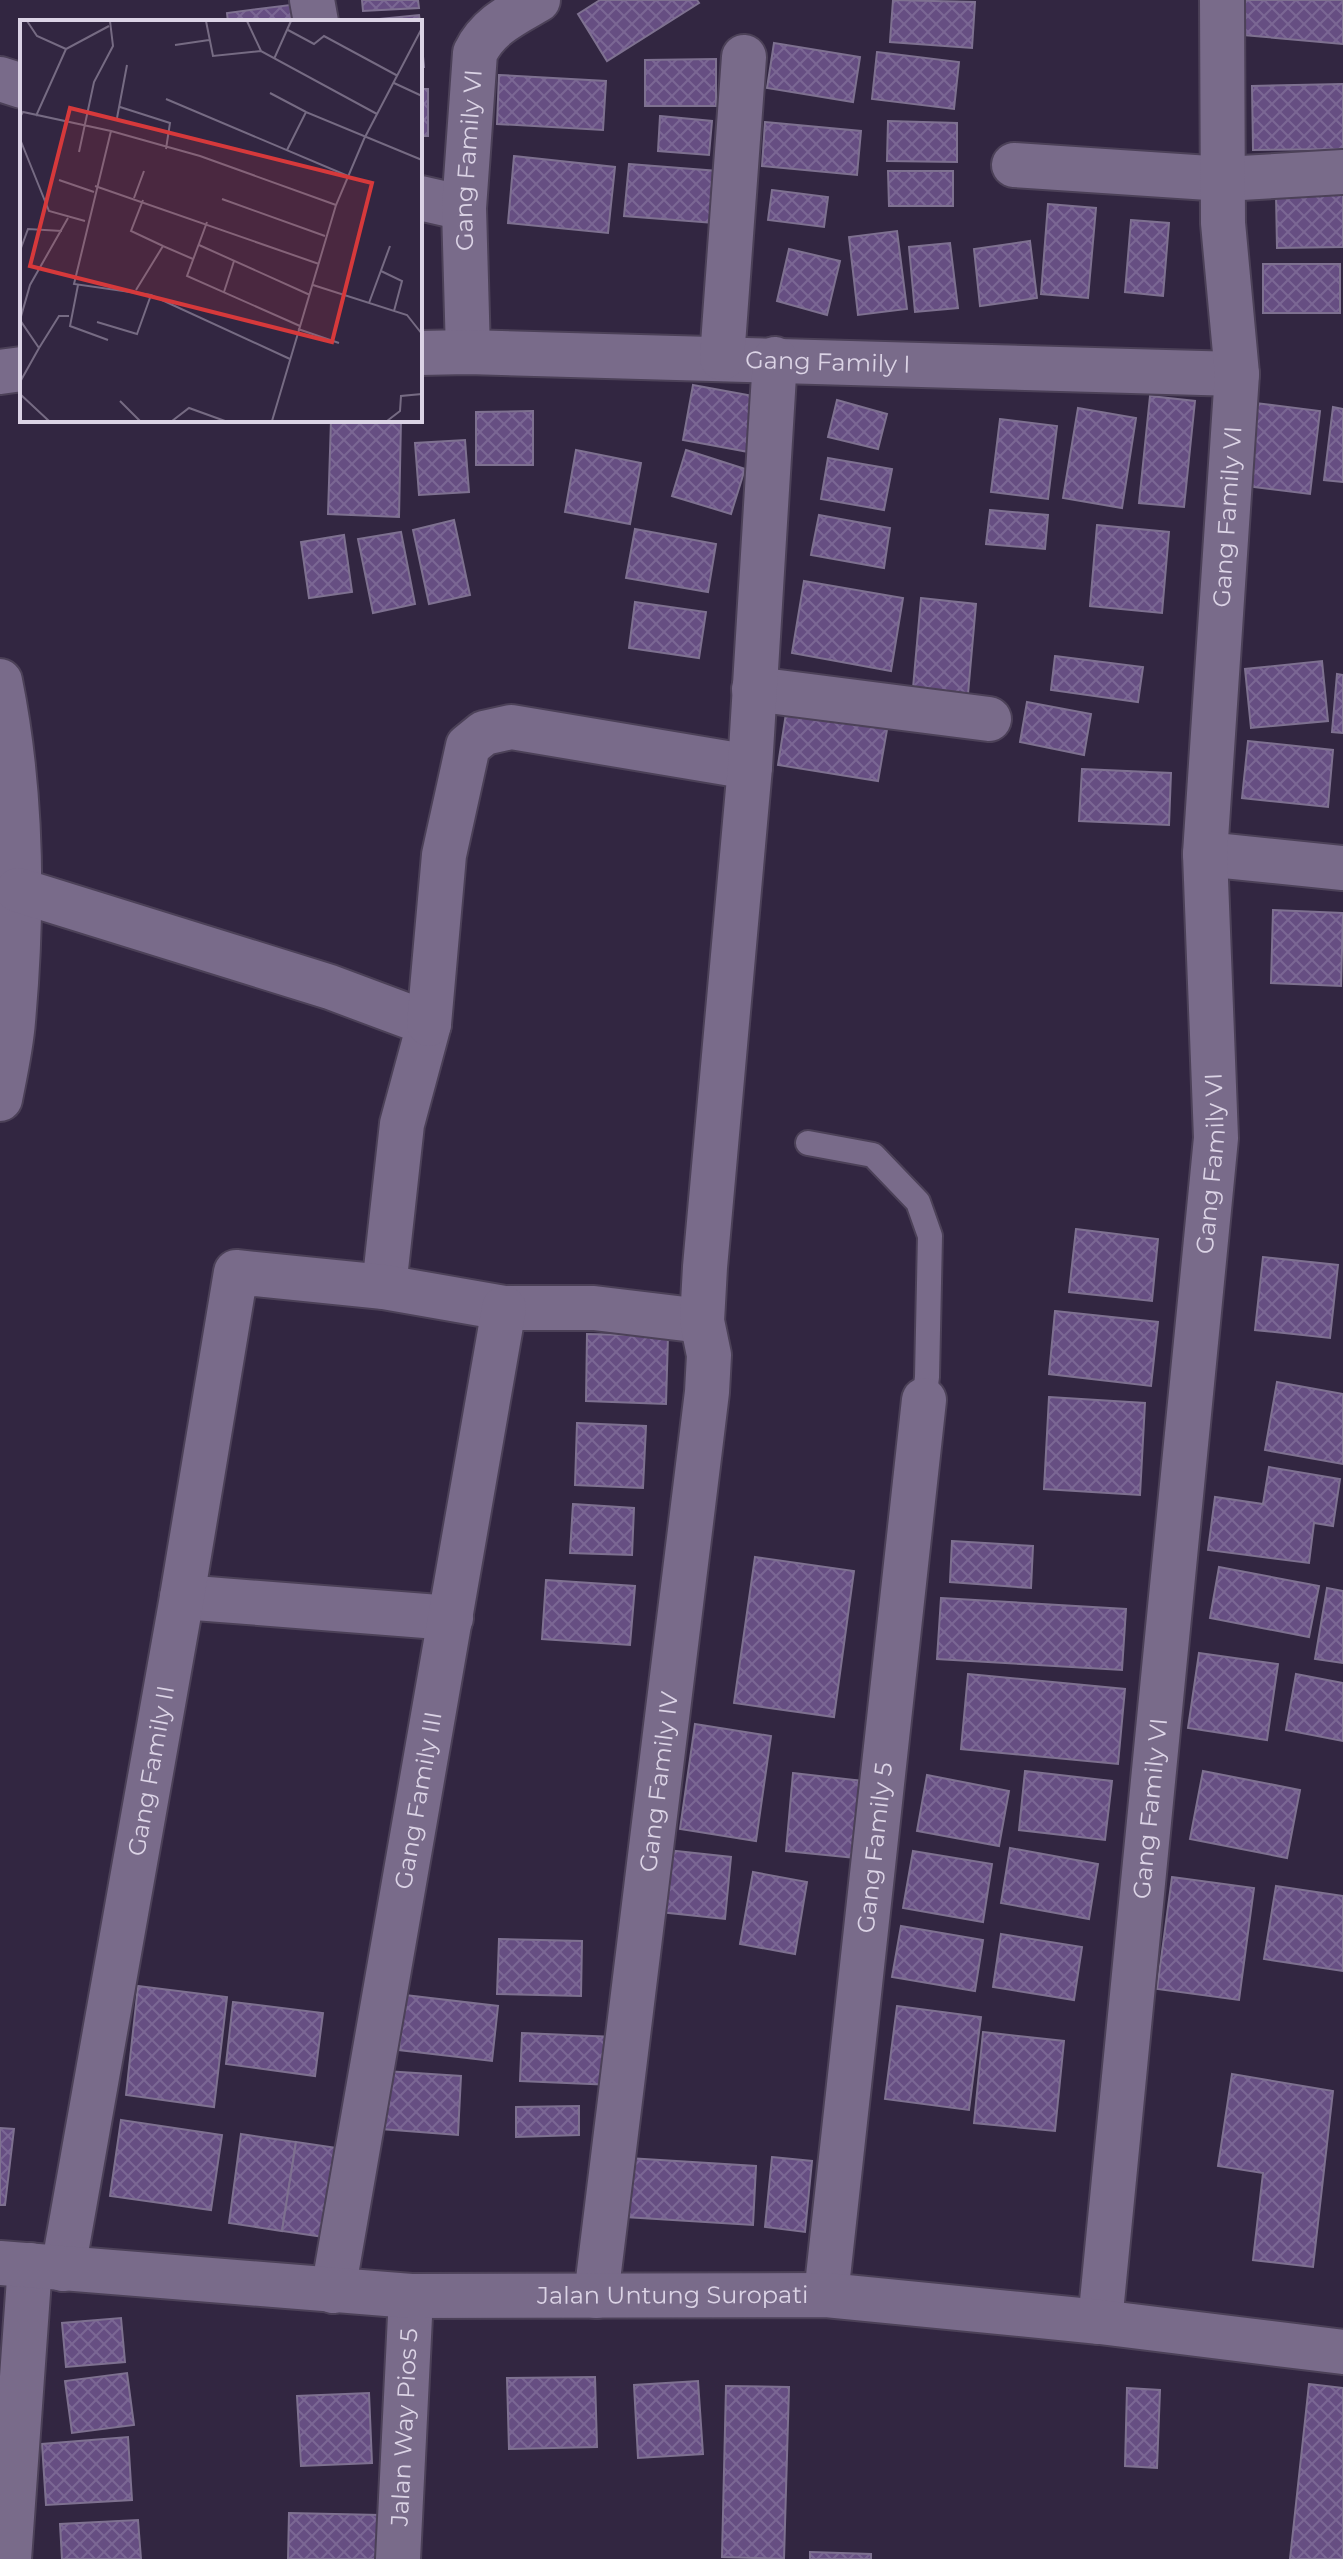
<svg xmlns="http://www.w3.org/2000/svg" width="1343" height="2559" viewBox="0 0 1343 2559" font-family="Montserrat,sans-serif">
  <defs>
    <pattern id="building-cross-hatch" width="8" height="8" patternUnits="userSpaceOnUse" patternTransform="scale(2)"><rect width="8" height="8" fill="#664e82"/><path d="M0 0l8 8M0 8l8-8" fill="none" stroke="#7b6794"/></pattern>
  </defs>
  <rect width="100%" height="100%" fill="#322641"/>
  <!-- building -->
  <g fill="url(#building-cross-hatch)" stroke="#7e7190" stroke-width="2">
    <polygon points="362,0 418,0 419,8 363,11"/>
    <polygon points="600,0 697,0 699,3 607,61 578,14"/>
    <polygon points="893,0 975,2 972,48 890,42"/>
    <polygon points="1235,0 1343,0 1343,44 1232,34"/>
    <polygon points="290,5 292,22 228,22 227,13"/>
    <polygon points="419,15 420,22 360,22 360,21"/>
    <polygon points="420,24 424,67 420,67"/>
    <polygon points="774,43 860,57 853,102 767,88"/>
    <polygon points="877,52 959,62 954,109 872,99"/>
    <polygon points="716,59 716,106 645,106 645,60"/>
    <polygon points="499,75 606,81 603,130 497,124"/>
    <polygon points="1343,84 1343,149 1253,150 1252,86"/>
    <rect x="420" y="89" width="8" height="47"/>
    <polygon points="660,116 712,121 709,155 658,151"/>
    <polygon points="888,121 957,123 957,162 887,161"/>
    <polygon points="765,122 861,131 857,175 762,166"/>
    <polygon points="514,156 615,167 608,233 508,223"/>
    <polygon points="629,164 718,171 714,223 624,216"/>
    <polygon points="888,171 953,171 953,206 889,206"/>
    <polygon points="772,190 828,197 824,227 768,220"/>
    <polygon points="1343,194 1343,247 1277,248 1276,195"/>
    <polygon points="1048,204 1096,208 1088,298 1041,294"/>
    <polygon points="1131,220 1169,223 1163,296 1125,292"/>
    <polygon points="897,231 907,309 858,315 849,237"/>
    <polygon points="1030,241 1037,298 980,306 974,249"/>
    <polygon points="950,243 958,308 915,312 909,247"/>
    <polygon points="789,249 840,261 827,315 777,301"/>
    <rect x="1263" y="264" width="77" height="49"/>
    <polygon points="693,385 764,398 754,453 683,440"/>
    <polygon points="1150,396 1195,401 1184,507 1139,503"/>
    <polygon points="837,400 887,414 878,449 828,437"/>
    <polygon points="1247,402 1320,411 1310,494 1237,485"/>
    <polygon points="1333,407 1343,409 1343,482 1324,480"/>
    <polygon points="1078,408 1136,418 1122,508 1063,498"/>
    <polygon points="533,411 533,465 476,465 476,412"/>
    <polygon points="1000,419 1057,426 1048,499 991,492"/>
    <polygon points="331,420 401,420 399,517 328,514"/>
    <polygon points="465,440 469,492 419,495 415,443"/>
    <polygon points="576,450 641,463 630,524 565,512"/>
    <polygon points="686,450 745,469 731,514 672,496"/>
    <polygon points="828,458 892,469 884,510 821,499"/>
    <polygon points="990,510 1048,515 1045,549 986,544"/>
    <polygon points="819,515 890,528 884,568 811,555"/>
    <polygon points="454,520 470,595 429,604 413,530"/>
    <polygon points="1097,525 1169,532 1162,613 1090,606"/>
    <polygon points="635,529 716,544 708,592 626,578"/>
    <polygon points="401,532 415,604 373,613 358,539"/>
    <polygon points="344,535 352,592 309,598 301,542"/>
    <polygon points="804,581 903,598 891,671 792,653"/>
    <polygon points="921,598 976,604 968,694 913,688"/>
    <polygon points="635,602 706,612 699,658 629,648"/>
    <polygon points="1055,656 1143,667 1138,702 1051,690"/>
    <polygon points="1322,661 1328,721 1251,728 1245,669"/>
    <polygon points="1337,674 1343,675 1343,733 1332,732"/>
    <polygon points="1027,702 1091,714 1084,755 1020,742"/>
    <polygon points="787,707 888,724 878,781 778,765"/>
    <polygon points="1248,741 1333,750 1328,807 1242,798"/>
    <polygon points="1082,769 1171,773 1169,825 1079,821"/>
    <polygon points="1273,910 1343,913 1341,986 1271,983"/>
    <polygon points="1076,1229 1158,1239 1152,1301 1069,1292"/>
    <polygon points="1263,1257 1338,1265 1330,1338 1255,1330"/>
    <polygon points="1055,1311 1158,1322 1151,1386 1049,1374"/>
    <polygon points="587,1334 668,1336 666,1404 586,1401"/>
    <polygon points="1277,1382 1343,1394 1343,1464 1265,1450"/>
    <polygon points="1049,1397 1145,1403 1140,1495 1044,1489"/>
    <polygon points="577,1423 646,1426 643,1488 575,1485"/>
    <polygon points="1269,1467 1340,1479 1333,1526 1314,1523 1309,1563 1208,1550 1215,1497 1263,1504"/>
    <polygon points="573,1504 634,1508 632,1555 570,1553"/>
    <polygon points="952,1541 1033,1546 1031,1588 950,1582"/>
    <polygon points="755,1557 854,1571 834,1717 734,1703"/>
    <polygon points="1219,1567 1319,1586 1309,1637 1210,1618"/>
    <polygon points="546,1580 635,1586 630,1645 542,1639"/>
    <polygon points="1327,1588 1343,1591 1343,1663 1315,1659"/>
    <polygon points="941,1598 1126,1609 1122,1670 937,1659"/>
    <polygon points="1199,1653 1278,1664 1267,1740 1188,1728"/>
    <polygon points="968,1674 1125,1689 1118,1764 961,1749"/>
    <polygon points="1296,1674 1343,1683 1343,1741 1286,1730"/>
    <polygon points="695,1724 771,1736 756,1841 680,1829"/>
    <polygon points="1025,1771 1112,1781 1105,1840 1019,1830"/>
    <polygon points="1203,1771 1300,1790 1287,1858 1190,1839"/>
    <polygon points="793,1773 863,1781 855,1858 786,1851"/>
    <polygon points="927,1775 1009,1791 999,1846 917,1831"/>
    <polygon points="1010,1848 1098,1864 1089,1919 1001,1903"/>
    <polygon points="667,1850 731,1857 725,1919 660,1912"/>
    <polygon points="913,1851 992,1864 983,1922 903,1908"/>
    <polygon points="753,1872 807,1882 795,1954 740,1944"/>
    <polygon points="1172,1877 1254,1888 1239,2000 1157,1989"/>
    <polygon points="1276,1886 1343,1896 1343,1971 1264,1959"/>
    <polygon points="901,1926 983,1940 975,1991 892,1977"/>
    <polygon points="1001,1934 1082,1947 1074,2000 993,1987"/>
    <polygon points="499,1939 582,1941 581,1996 497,1994"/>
    <polygon points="138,1986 227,1997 214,2107 126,2095"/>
    <polygon points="405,1995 498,2006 492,2061 399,2050"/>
    <polygon points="233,2002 323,2013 315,2076 226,2064"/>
    <polygon points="897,2006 981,2017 969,2110 885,2099"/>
    <polygon points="983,2032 1064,2041 1055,2131 974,2123"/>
    <polygon points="522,2033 615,2037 613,2085 520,2081"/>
    <polygon points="385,2071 461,2076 458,2135 381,2129"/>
    <polygon points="1232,2074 1333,2091 1313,2267 1253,2260 1263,2173 1218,2166"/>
    <polygon points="579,2106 579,2135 516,2137 516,2107"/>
    <polygon points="121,2120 222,2135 211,2210 110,2196"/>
    <polygon points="0,2128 14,2129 5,2205 0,2205"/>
    <polygon points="241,2134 296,2142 282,2231 229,2223"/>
    <polygon points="296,2142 344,2149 331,2238 282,2231"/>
    <polygon points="772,2157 812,2161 805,2232 765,2227"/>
    <polygon points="628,2158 756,2166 753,2225 625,2217"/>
    <polygon points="121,2318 125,2362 66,2367 62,2323"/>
    <polygon points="127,2373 134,2425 72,2433 65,2381"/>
    <polygon points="595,2377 597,2447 509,2449 507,2378"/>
    <polygon points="698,2381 703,2454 638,2458 634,2385"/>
    <polygon points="1309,2384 1343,2388 1343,2559 1290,2559"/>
    <polygon points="726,2386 789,2387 784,2559 722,2557"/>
    <polygon points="1127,2388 1160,2390 1157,2468 1125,2466"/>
    <polygon points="369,2393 372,2463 301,2466 297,2396"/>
    <polygon points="128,2437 132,2500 46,2505 42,2444"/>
    <polygon points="289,2513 380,2515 379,2559 288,2559"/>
    <polygon points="138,2520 141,2559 62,2559 60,2524"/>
    <polygon points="810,2552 871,2554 871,2559 810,2559"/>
  </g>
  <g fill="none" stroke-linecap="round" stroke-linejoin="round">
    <!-- lane casing -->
    <g stroke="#4c4158" stroke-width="28">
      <polyline id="lane" points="808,1143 873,1155 918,1202 930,1236 927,1377 924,1400"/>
    </g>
    <!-- street casing -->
    <g stroke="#4c4158" stroke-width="48">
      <g id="street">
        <polyline points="312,0 316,22"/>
        <polyline points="0,79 22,86"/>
        <polyline points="1014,165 1224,179 1343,172"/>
        <polyline points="420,198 464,208"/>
        <path id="s1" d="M 468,352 L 464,208 L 475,53 C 488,26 512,15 538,0"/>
        <path id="s2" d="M 420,353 L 468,352 L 1237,374"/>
        <polyline points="722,358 744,57"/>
        <polyline points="0,372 22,369"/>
        <path d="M 0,681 C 22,790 23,910 13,1021 C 11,1047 5,1073 0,1099"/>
        <polyline points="754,689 989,719"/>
        <polyline points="1205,854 1343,868"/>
        <polyline points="18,890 330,987 429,1024 402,1124 384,1287"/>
        <polyline points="429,1024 444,855 468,746 484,733 511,727 750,767"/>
        <polyline points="182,1597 451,1618"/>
        <path id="s3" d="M 63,2269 L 182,1597 L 236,1272 L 384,1287 L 504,1308 L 594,1308 L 702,1321"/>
        <path id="s4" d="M 333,2291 L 504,1308"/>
        <path id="s5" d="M 826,2295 L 924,1400"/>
        <path id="s6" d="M 596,2296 L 707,1392 L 709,1355 L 702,1321 L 705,1267 L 750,767 L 775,359"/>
        <path id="s7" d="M 1100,2322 L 1216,1138 L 1205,854 L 1237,374 L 1223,223 L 1222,0"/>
        <polyline points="9,2559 30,2265"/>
        <path id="s8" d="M 398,2559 L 411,2296"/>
      </g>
    </g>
    <!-- secondary casing -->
    <g stroke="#4c4158" stroke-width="48">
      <g id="secondary">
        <path id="s9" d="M 0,2263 L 411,2296 L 826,2295 L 1100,2322 L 1343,2352"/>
      </g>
    </g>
    <!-- lane -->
    <use href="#lane" stroke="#796b8a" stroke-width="24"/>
    <!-- street -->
    <use href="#street" stroke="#796b8a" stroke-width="44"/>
    <!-- secondary -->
    <use href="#secondary" stroke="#796b8a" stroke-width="44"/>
  </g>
  <g text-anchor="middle" stroke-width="7" stroke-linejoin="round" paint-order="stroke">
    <!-- street labels -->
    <g font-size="24" fill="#dbd3e5" stroke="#281c36">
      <text dy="8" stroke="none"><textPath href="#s1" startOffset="192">Gang Family VI</textPath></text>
      <text dy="8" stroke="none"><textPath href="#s2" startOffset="408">Gang Family I</textPath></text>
      <text dy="8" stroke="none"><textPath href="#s7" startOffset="1812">Gang Family VI</textPath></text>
      <text dy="8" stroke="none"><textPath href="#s7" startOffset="1164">Gang Family VI</textPath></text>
      <text dy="8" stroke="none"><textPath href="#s3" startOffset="506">Gang Family II</textPath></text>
      <text dy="8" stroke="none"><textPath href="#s6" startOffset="518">Gang Family IV</textPath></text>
      <text dy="8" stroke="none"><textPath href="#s4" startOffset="498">Gang Family III</textPath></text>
      <text dy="8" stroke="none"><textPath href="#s7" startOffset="516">Gang Family VI</textPath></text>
      <text dy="8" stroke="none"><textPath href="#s5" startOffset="450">Gang Family 5</textPath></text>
      <text dy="8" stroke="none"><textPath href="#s9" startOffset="674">Jalan Untung Suropati</textPath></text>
      <text dy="8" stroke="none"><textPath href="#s8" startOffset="132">Jalan Way Pios 5</textPath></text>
    </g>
  </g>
  <!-- overview -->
  <g transform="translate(20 20)">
    <rect width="402" height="402" fill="#322641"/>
    <path fill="none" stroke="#766b83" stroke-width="2" d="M 7,1 L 17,16 L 46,29M 186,1 L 193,36 L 241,31 L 357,94M 206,1 L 227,1 L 241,31M 268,10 L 294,24 L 304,16 L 378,56M 155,25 L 189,20M 254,39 L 271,1M 374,63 L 402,76M 250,73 L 286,92M 146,79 L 328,156M 100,87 L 150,103 L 146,129M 16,96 L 46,29 L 89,6M 0,97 L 3,92 L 91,111 L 180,136 L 316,185M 97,98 L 107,45M 91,111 L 54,264 L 131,275 L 270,339M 0,119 L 29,191 L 65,201M 267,130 L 286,92 L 402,140M 59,132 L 74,62 L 93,26 L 90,1M 39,160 L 74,172M 75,166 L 299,244M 114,178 L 124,151M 202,179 L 305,216M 123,180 L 111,211 L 143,226M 187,202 L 167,256 L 280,306M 179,225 L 290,275M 1,228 L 8,209 L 42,211M 361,251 L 382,261 L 374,291M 58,265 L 50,306 L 88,320M 293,265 L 387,295 L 402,314M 116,270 L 143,226 L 173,239M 204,272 L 214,241M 349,283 L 370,226M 77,302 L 117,314 L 131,275M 278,309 L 319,323M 19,328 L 39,296 L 49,296M 0,362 L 19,328 L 0,300 L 10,265 L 48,198M 0,374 L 29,401M 100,381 L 120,401M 152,401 L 169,388 L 205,401M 252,401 L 316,185 L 344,119 L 402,8M 367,401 L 380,391 L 381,376 L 402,374"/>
    <path fill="#d6393b" fill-opacity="0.15" stroke="#d6393b" stroke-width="4" d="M 50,88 L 352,163 L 312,322 L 10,246 Z"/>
    <rect width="402" height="402" fill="none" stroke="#dbd3e5" stroke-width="4"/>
  </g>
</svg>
